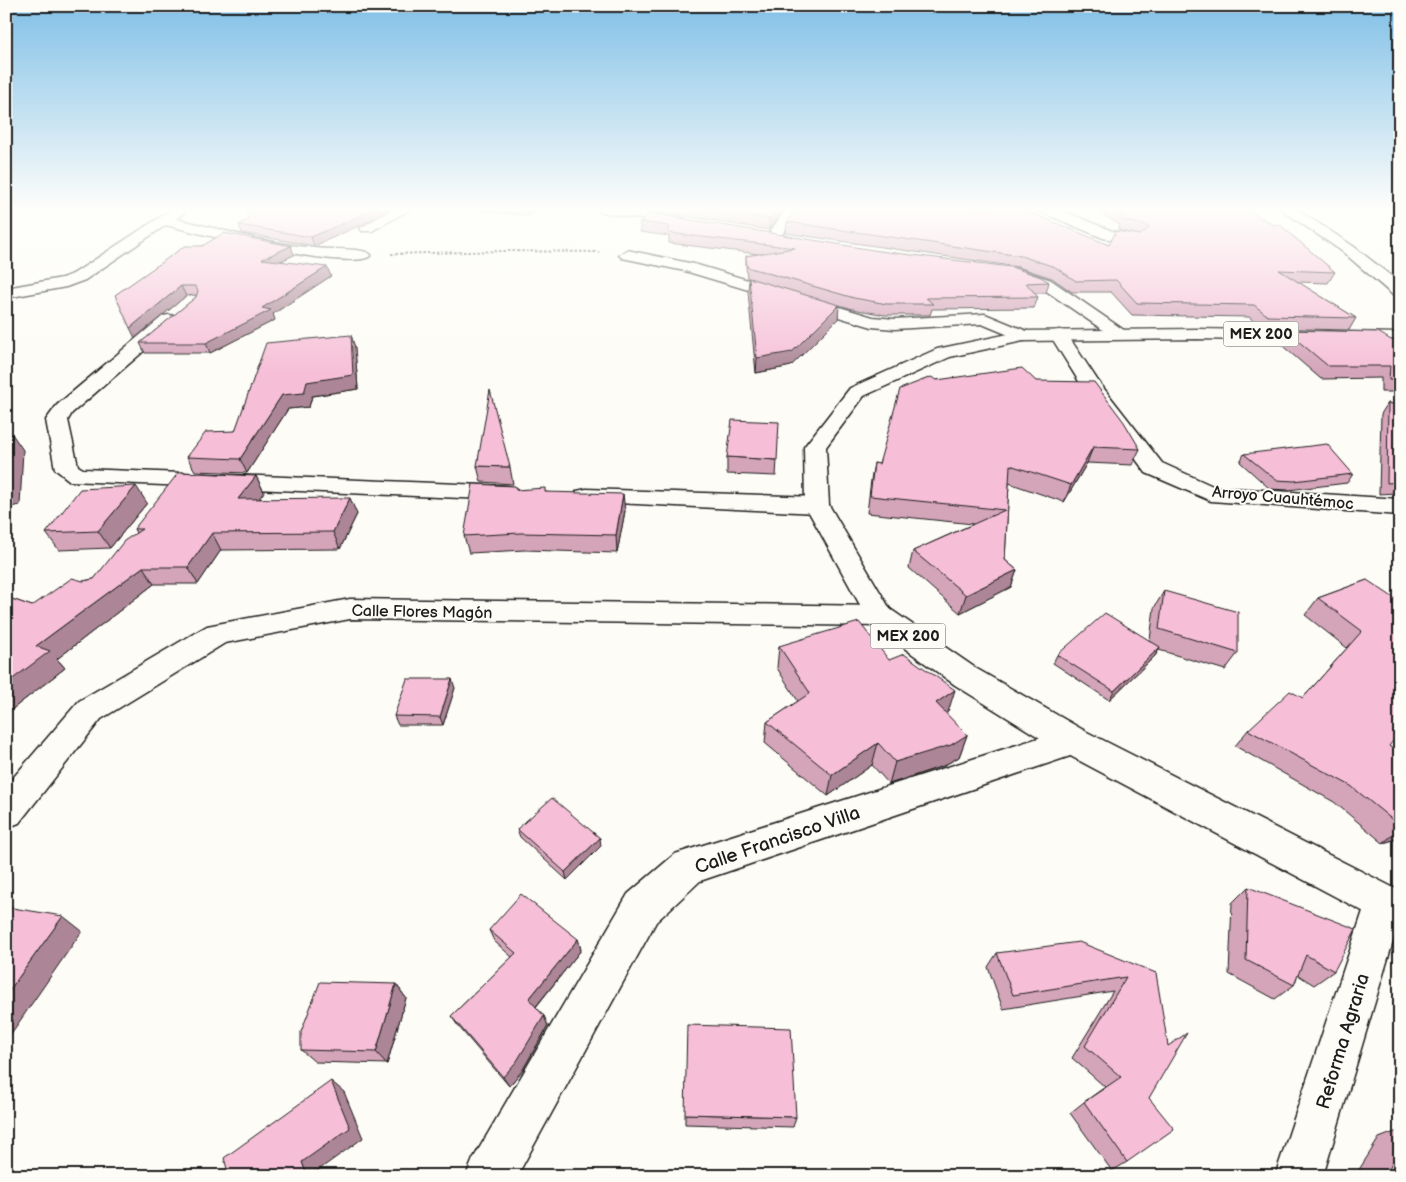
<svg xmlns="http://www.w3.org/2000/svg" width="1406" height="1182" viewBox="0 0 1406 1182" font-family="'Balsamiq Sans',sans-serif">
  <rect width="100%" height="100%" fill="#fdfcf7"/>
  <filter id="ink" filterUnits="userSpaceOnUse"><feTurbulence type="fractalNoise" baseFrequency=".02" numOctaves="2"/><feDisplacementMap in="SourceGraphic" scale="10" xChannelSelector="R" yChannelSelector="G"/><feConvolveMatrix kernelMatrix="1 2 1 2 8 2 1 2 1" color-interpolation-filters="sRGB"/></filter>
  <g filter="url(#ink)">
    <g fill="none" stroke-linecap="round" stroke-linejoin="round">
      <!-- minor casing -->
      <g stroke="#1c1c1c" stroke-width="3">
        <g id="minor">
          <path d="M 174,208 L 187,210 L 176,219 C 221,229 268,244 315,248 C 326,250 365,247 371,255 C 357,274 193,232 166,225 L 85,280 L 66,287 L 6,298 L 6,288 L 62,278 L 73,274 Z"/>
          <polygon points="395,208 413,208 372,231 362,231 360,228"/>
          <polygon points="594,208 625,208 683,218 690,222 683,226 601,212"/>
          <polygon points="787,208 801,208 778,240 768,240 766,237"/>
          <polygon points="1037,208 1056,208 1112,231 1141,237 1143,240 1136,244 1103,238 1039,211"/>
          <polygon points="1279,208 1295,208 1353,246 1400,283 1400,297 1394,296 1343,252"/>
          <polygon points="627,250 694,264 873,317 894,319 985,314 1029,332 1032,336 1029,340 1023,341 982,324 894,329 872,327 685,271 622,258 619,255"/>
          <polygon points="1013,267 1051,280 1131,335 1128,339 1116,339 1039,286 1007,275 1005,272"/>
          <polygon points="169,315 175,316 178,320 175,324 72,413 68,420 78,466 83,469 508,486 516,488 520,493 516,498 508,500 70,481 55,469 46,420 57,405 163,316"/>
          <polygon points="1059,330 1065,331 1098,381 1162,463 1215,487 1400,499 1400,515 1211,501 1146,473 1083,388 1050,335 1053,331"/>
          <polygon points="586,489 817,497 826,500 829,505 826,510 817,513 577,501 574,496 577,491"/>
          <polygon points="350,599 880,606 890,609 894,616 890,623 880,626 350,619 225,643 101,719 19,823 6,828 6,786 79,701 207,626"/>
          <polygon points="1073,727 1085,731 1089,741 1085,751 700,881 656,922 517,1176 466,1176 473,1159 628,894 675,854"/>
          <polygon points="1384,886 1398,891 1400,918 1323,1176 1275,1176 1365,905 1370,891"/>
        </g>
      </g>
      <!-- highway casing -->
      <g stroke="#1c1c1c" stroke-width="3">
        <polygon id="highway" points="1197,329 1400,333 1400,343 1197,339 1023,341 950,357 864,396 826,447 829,505 890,609 977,669 1085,731 1400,891 1400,931 1061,751 955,685 870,623 805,505 804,447 850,388 937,349 1023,331"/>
      </g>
      <!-- path -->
      <polyline stroke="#1c1c1c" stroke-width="2" stroke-dasharray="2.5 2" stroke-linecap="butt" points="391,254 503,251 599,252"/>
      <!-- minor -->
      <use href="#minor" fill="#fdfcf7" fill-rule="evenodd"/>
      <!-- highway -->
      <use href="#highway" fill="#fdfcf7" fill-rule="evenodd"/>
    </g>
    <!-- wall -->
    <g fill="#d4a4b9" stroke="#1c1c1c">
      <polygon points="245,208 391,208 363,224 314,246 242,233 239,225 248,219"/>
      <polygon points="464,208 539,208 528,216"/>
      <polygon points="661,208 785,208 769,230 661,212"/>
      <polygon points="1091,208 1244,208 1335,272 1328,283 1298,282 1356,318 1349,330 1262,328 1249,317 1132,315 1111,292 1072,292 1052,278 1018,267 786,233 787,222 1109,245 1140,235 1118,230 1120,225"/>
      <polygon points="650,213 1049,282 1046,293 1034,293 1038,297 1034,308 932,309 930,315 885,315 853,309 839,305 838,319 791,366 756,373 748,292 749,278 755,280 747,278 746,267 746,256 759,254 669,243 669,236 640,232 640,222"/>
      <polygon points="202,246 291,246 294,255 281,261 331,276 273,314 275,320 210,353 145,353 140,343 196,297 196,295 186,296 135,338"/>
      <polygon points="1285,330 1391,340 1400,340 1400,392 1381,392 1381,378 1321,379 1278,342"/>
      <polygon points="351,335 355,348 358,389 312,396 309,407 288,409 247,473 195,471 187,457 235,431"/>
      <polygon points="937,380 1036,381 1140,449 1132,465 1087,463 1064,502 1009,483 1005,560 1017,570 1011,587 960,613 909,568 913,551 973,524 867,513 871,480 874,463 879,464"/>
      <polygon points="1388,403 1400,406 1400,496 1396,493 1379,494 1381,414"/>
      <polygon points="1244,454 1353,474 1347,483 1288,490 1270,489 1240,462"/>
      <polygon points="727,457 777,460 776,476 727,474"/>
      <polygon points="477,466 510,467 513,484 481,482"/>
      <polygon points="256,476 264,492 259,498 357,514 340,549 221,550 198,584 154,584 57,659 65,668 6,714 6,597 32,606 83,581 94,579 136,533 134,529"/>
      <polygon points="516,490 546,492 625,511 617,553 525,550 469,553 464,536"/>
      <polygon points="147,503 110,548 59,550 46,533"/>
      <polygon points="1367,580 1389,746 1400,755 1400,838 1383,843 1334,802 1235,746 1248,730 1303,698 1347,648 1305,615 1318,598"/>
      <polygon points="1164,591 1238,653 1225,670 1159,650 1155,656 1109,700 1053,663 1057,655 1150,640 1154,608"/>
      <polygon points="779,646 889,660 948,712 945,713 967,735 959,757 943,766 889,784 872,765 828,796 765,743 767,722 798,701 777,668"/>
      <polygon points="455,688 443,725 398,725 394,716"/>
      <polygon points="517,829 601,846 567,880 520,837"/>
      <polygon points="1248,887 1334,971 1314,985 1298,975 1294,985 1275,999 1229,974 1232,903"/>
      <polygon points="489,930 578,939 581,950 536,1007 544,1016 548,1026 522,1071 509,1086 458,1026 451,1016 512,957 494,941"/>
      <polygon points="997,953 1156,973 1149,1098 1127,1162 1112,1171 1070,1113 1084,1102 1105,1087 1072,1058 1113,991 1003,1009 988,967"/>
      <polygon points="396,984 406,998 387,1064 315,1062 301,1050"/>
      <polygon points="685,1114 796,1117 793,1127 685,1124"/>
      <polygon points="1400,1130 1400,1176 1355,1176 1379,1138"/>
    </g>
    <!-- shaded-wall -->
    <g fill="#ac8696" stroke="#1c1c1c">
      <polygon points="374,208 391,208 363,224 314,246 311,237"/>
      <polygon points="527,208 539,208 528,216"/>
      <polygon points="778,208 785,208 769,230 770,219"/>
      <polygon points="291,246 294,255 265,268 262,259"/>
      <polygon points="327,267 331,276 273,314 275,320 210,353 206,343"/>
      <polygon points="181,286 186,296 135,338 130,328"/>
      <polygon points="839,305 838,319 791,366 756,373 757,358"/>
      <polygon points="351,335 355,348 358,389 312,396 309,407 288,409 247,473 240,459 282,395 307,382"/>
      <polygon points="12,434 23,450 20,505 6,508 6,488"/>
      <polygon points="1093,447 1087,463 1064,502 1071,485"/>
      <polygon points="256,476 264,492 247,515 238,499"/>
      <polygon points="136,486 147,503 110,548 98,531"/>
      <polygon points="623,494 625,511 617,553 616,535"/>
      <polygon points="350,498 357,514 340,549 333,532"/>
      <polygon points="212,533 221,550 198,584 188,567"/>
      <polygon points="143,567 154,584 57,659 65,668 6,714 6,684 36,646"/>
      <polygon points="1017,570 1011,587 960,613 966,595"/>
      <polygon points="1160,647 1155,656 1109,700 1114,691"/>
      <polygon points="452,679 455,688 443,725 440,717"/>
      <polygon points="955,690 948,712 928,725 936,703"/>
      <polygon points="967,735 959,757 943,766 889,784 895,762"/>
      <polygon points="878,743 872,765 828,796 832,775"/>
      <polygon points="1400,829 1400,838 1383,843"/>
      <polygon points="600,838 601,846 567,880 565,872"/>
      <polygon points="63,916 82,931 6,1041 6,995"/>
      <polygon points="578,939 581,950 533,1010 529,999"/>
      <polygon points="396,984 406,998 387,1064 376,1052"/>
      <polygon points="544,1016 548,1026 522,1071 509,1086 503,1077"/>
      <polygon points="331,1081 344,1092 363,1138 317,1171 319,1176 307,1176 302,1162"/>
    </g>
    <!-- building -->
    <g fill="#f6bfd7" stroke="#1c1c1c">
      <polygon points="245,208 374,208 360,216 311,237 239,225 248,219"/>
      <polygon points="699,208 778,208 770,219"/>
      <polygon points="797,208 1020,208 1109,245 1116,231 1140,235 1149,228 1145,225 1122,220 1124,215 1112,208 1244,208 1274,225 1280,225 1335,272 1279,270 1356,318 1268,316 1254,305 1137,303 1116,280 1076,281 1055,267 1021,256 787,222"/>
      <polygon points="650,213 879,251 1011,267 1041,277 1049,282 1026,283 1038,297 926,298 933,304 887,304 854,298 747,267 746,256 795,248 669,233 669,226 640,222"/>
      <polygon points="224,233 291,246 262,259 327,267 262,308 271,310 206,343 140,343 196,297 198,291 195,286 181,286 130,328 115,295 185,246 202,246"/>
      <polygon points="749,278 839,305 792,352 757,358"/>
      <polygon points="1285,330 1378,332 1391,340 1400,340 1400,380 1389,380 1390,366 1328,366"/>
      <polygon points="351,335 353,375 307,382 304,393 282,395 240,459 187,457 206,432 235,431 266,343"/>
      <polygon points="1022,368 1036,381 1094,382 1124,422 1140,449 1093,447 1071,485 1010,465 1005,560 1017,570 966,595 913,551 1005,510 870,496 874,463 879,464 900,389 931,377 937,380"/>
      <polygon points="490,390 510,467 477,466"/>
      <polygon points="1388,403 1400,406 1400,482 1387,483"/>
      <polygon points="732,420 779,422 777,460 727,457"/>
      <polygon points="12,434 7,488 6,488 6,435"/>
      <polygon points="1327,444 1353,474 1294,481 1276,480 1244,454"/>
      <polygon points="179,472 256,476 238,499 350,498 333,532 212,533 188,567 143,567 36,646 50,651 6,684 6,597 32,606 72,578 83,581 94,579 124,541 142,529 134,529"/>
      <polygon points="473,484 515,486 516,490 545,488 545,492 623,494 616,535 521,533 464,536"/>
      <polygon points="136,486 98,531 46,533 80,489"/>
      <polygon points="1367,580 1400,602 1400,732 1389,746 1400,755 1400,826 1351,786 1248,730 1290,691 1303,698 1362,631 1318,598"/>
      <polygon points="1164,591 1238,612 1238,653 1159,629"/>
      <polygon points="1105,613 1160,647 1114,691 1057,655"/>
      <polygon points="859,622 889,660 904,654 955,690 936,703 967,735 951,745 895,762 878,743 832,775 767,722 810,693 779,646"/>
      <polygon points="407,679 452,679 440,717 394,716"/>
      <polygon points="552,798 600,838 565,872 517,829"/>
      <polygon points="1248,887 1356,929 1334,971 1306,955 1294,985 1246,960"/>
      <polygon points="521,894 578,939 529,999 544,1016 517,1061 503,1077 451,1016 516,953 489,930"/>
      <polygon points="6,907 63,916 6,995"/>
      <polygon points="1079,942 1156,973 1168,1046 1187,1033 1149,1098 1174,1129 1127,1162 1084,1102 1121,1077 1085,1046 1126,977 1013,995 997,953"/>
      <polygon points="320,982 396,984 376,1052 301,1050 301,1032"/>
      <polygon points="687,1025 791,1028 796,1117 685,1114"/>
      <polygon points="331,1081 350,1128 302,1162 307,1176 229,1176 224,1158"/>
      <polygon points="1400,1150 1400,1176 1385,1176"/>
    </g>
  </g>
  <!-- sky -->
  <linearGradient id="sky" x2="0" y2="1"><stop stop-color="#81c0e7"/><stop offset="0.56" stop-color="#fefefb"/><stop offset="1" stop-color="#fefefb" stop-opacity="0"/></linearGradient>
  <rect width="1406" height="374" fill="url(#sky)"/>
  <g text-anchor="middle" stroke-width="4" stroke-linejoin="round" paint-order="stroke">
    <!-- shield labels -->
    <g fill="#fdfcf7" stroke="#605f5e" stroke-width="1">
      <rect x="1223.5" y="321.5" width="75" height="25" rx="4"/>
      <rect x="870.5" y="623.5" width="75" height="25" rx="4"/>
    </g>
    <g font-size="15" font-weight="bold" fill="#1c1c1c">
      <text x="1261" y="339">MEX 200</text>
      <text x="908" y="641">MEX 200</text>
    </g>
    <!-- street labels -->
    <g font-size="16" fill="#1c1c1c" stroke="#fdfcf7">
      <text transform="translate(1283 497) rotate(5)" y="6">Arroyo Cuauhtémoc</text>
      <text transform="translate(422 611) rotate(1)" y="6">Calle Flores Magón</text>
    </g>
    <!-- near-street labels -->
    <g font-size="19" fill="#1c1c1c" stroke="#fdfcf7">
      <text transform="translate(777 839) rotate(-19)" y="7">Calle Francisco Villa</text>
      <text transform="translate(1342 1041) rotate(-73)" y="7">Reforma Agraria</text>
    </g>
  </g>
  <!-- margin -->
  <rect width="1406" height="1182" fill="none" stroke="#fdfcf7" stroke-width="25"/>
  <rect x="12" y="12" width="1381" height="1157" fill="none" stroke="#1c1c1c" stroke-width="2" filter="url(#ink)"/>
</svg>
